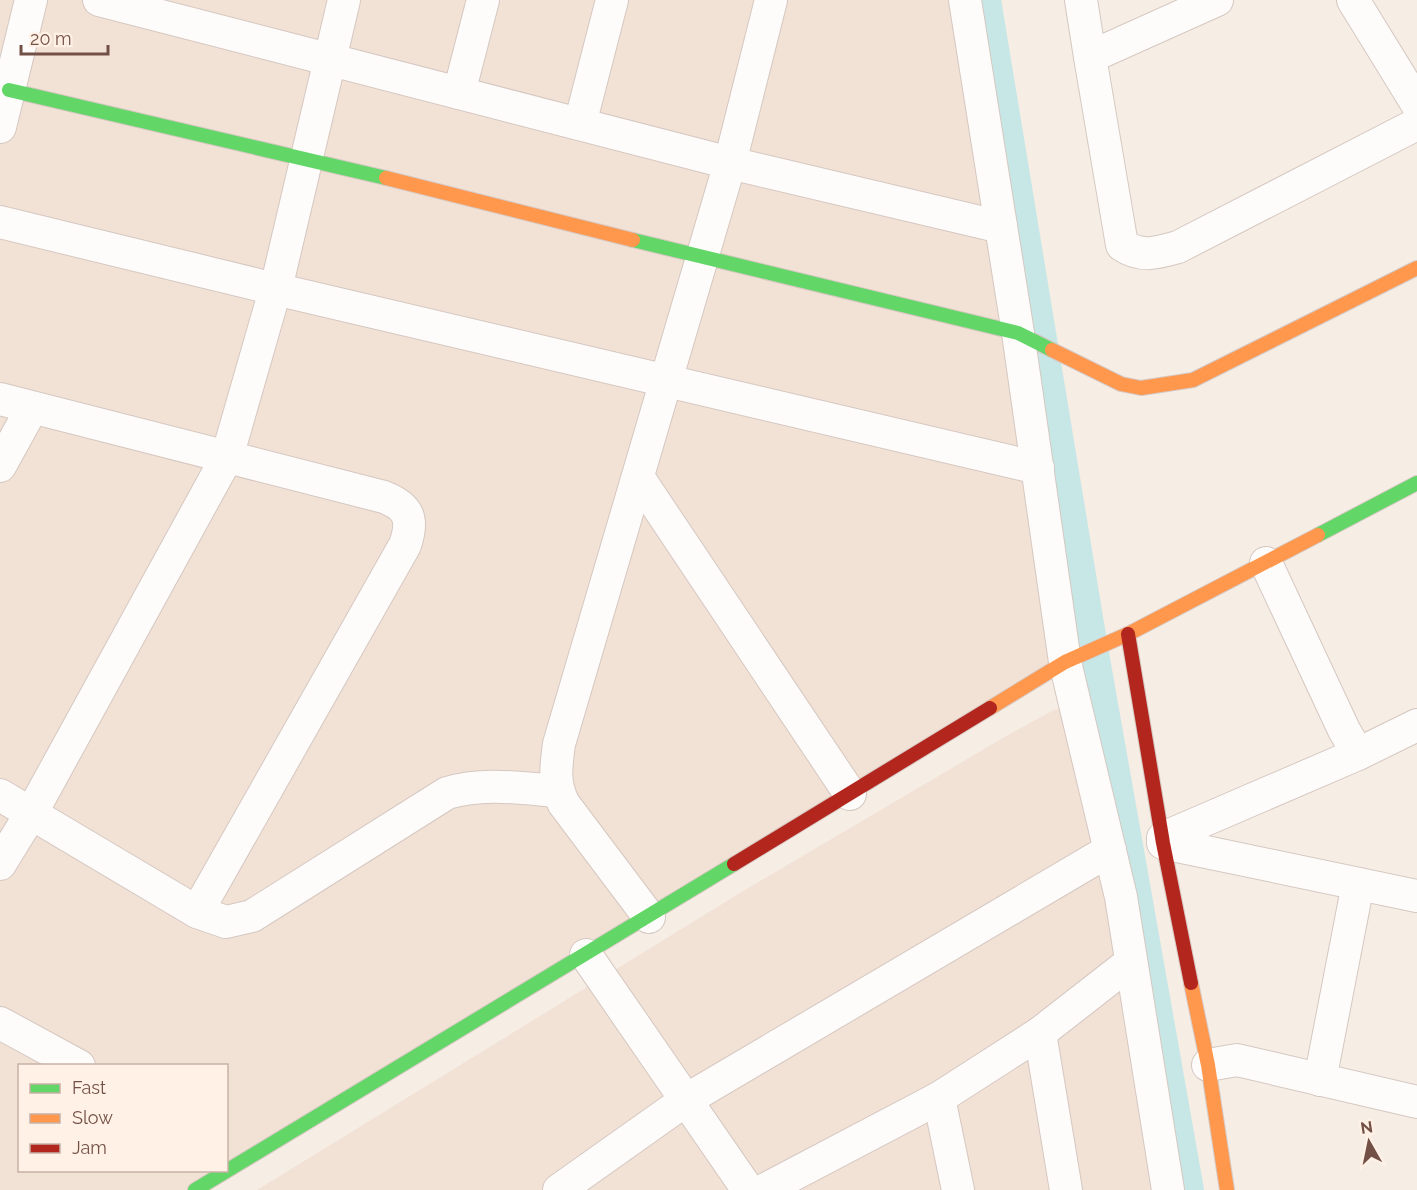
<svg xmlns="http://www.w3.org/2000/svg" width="1417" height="1190" viewBox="0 0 1417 1190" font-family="Raleway,sans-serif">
  <rect width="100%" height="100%" fill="#f6ede5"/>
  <!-- residential -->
  <g fill="#f2e1d5" fill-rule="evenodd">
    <path d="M 0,0 L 956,0 L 1064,665 L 206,1190 L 0,1190 ZM 20,1066 L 226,1066 L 226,1170 L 20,1170 Z"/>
    <polygon points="1082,704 1097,710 1177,1190 257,1190 740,893 1008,735 1054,710"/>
  </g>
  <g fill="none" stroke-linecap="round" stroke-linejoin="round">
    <!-- canal -->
    <polyline stroke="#c7e7e6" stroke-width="30" points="986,0 1093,648 1189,1190"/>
    <!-- street casing -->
    <g stroke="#d5c8c1" stroke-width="34">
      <g id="street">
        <polyline points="99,0 730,163 1001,227"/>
        <polyline points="965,0 1018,333 1065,662 1121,897 1168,1190"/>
        <polyline points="1081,0 1090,57 1217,0"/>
        <polyline points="1353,0 1417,104"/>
        <path d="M 1090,57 L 1122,245 C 1141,258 1157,253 1178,247 L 1417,124"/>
        <polyline points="459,93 483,0"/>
        <polyline points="580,124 612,0"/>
        <polyline points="0,127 31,0"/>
        <polyline points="0,222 275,289 1038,468"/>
        <path d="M 0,399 L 384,497 C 409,507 414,519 405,545 L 197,912"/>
        <polyline points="0,466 32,408"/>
        <polyline points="638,477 850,794"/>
        <polyline points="1266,563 1344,730 1358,754"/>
        <path d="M 0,795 L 197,912 L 226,922 L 252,916 L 447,793 C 483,782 520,788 557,791"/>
        <polyline points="1163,838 1358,754 1417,725"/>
        <polyline points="1163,843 1417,896"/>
        <polyline points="0,864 32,812 227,457 278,280 344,0"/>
        <path d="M 649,917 L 564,804 C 553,783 556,767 559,744 L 730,163 L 771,0"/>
        <polyline points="586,955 748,1190"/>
        <polyline points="0,1023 79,1066"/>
        <polyline points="1040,1033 1131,962"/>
        <polyline points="1208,1065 1237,1060 1417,1102"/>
        <polyline points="1320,1080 1358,884"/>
        <polyline points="939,1098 958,1190"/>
        <polyline points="559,1190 686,1100 1110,850"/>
        <polyline points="764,1190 939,1098 1040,1033 1066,1190"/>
      </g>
    </g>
    <!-- fast casing -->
    <g stroke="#d6c8c2" stroke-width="16">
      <g id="fast">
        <polyline points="9,90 386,178"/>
        <polyline points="633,240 1018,333 1052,350"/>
        <polyline points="1318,535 1417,483"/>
        <polyline points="195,1190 734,864"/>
      </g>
    </g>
    <!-- slow casing -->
    <g stroke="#d6c8c2" stroke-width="16">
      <g id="slow">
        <polyline points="386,178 633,240"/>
        <polyline points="1052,350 1121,384 1141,388 1193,380 1417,268"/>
        <polyline points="990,708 1065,662 1128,634 1318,535"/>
        <polyline points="1191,983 1208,1065 1227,1190"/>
      </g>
    </g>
    <!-- jam casing -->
    <g stroke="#d6c8c2" stroke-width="16">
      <g id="jam">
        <polyline points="1128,634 1163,843 1191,983"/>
        <polyline points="734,864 990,708"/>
      </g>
    </g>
    <!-- street -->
    <use href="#street" stroke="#fefcfb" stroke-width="32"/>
    <!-- fast -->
    <use href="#fast" stroke="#63d668" stroke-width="14"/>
    <!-- slow -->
    <use href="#slow" stroke="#ff974d" stroke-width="14"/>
    <!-- jam -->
    <use href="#jam" stroke="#b3261e" stroke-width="14"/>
  </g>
  <!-- legend -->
  <rect x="18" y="1064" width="210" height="108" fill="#fff1e5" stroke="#c7b1a5" stroke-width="1.5"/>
  <rect x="30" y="1084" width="30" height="9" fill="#63d668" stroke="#c7b1a5" stroke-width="1.5"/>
  <text x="72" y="1094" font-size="18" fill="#735046">Fast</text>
  <rect x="30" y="1114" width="30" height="9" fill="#ff974d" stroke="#c7b1a5" stroke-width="1.5"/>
  <text x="72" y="1124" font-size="18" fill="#735046">Slow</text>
  <rect x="30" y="1144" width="30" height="9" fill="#b3261e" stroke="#c7b1a5" stroke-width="1.5"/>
  <text x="72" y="1154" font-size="18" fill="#735046">Jam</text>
  <!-- north arrow -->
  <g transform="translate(1369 1142) rotate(351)" stroke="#fff1e5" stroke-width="4.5" paint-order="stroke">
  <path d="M0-4.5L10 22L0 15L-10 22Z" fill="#735046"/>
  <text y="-9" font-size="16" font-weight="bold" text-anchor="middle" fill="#735046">N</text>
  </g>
  <!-- scale -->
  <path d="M21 45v9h87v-9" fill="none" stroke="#735046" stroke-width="3"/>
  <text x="30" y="45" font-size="18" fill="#735046" stroke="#fff1e5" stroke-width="4.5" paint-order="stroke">20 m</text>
</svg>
